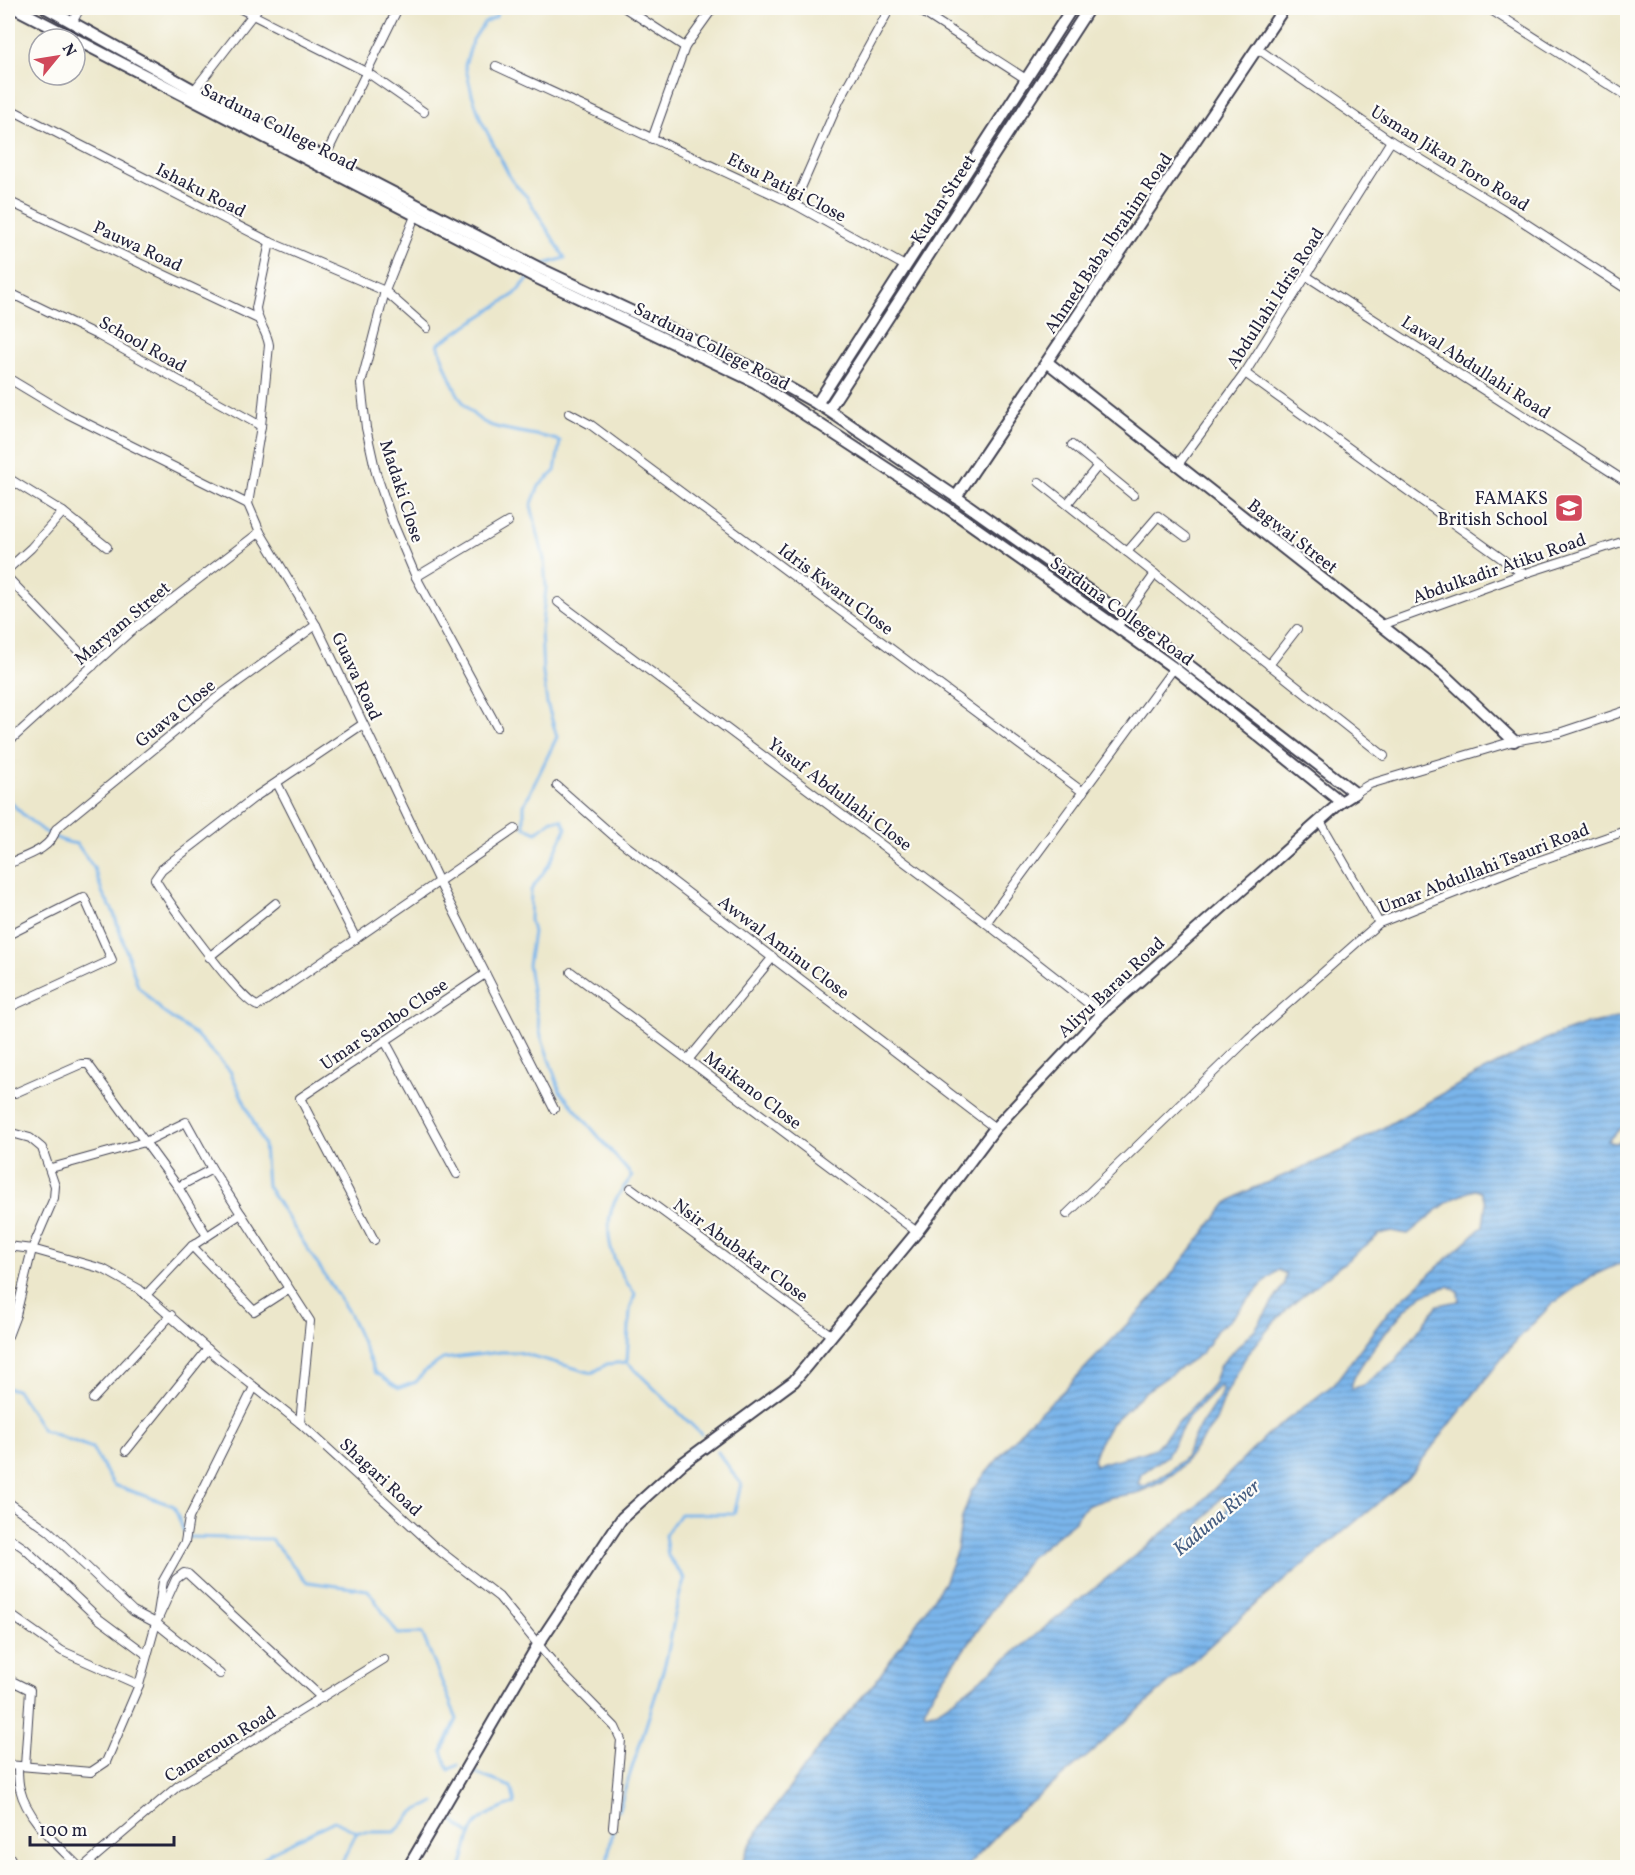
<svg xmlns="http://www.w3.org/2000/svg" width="1635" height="1875" viewBox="0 0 1635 1875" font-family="Vollkorn,serif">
  <defs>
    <pattern id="water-rules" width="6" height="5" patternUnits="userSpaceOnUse" patternTransform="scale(1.5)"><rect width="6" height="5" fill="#7ab5eb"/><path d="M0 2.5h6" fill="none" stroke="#6493c0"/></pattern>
  </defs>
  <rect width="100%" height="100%" fill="#fdfcf7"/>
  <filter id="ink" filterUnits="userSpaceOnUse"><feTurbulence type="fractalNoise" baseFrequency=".0167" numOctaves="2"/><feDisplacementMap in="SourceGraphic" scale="12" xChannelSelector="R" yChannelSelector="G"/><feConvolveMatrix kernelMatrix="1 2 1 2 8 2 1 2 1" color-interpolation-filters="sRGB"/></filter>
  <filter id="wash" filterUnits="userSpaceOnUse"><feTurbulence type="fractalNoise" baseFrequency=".008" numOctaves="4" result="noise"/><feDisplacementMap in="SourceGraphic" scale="24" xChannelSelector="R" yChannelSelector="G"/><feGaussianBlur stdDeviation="1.35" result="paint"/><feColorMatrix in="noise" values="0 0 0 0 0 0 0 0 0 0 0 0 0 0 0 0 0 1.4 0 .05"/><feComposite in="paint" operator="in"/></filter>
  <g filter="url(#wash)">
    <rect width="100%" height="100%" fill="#ece7cb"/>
    <!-- water -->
    <path fill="url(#water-rules)" stroke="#4e6c93" stroke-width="1.5" fill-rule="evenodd" d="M 1627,1016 L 1627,1123 L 1607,1141 L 1614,1143 L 1627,1139 L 1627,1260 L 1592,1276 L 1551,1305 L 1514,1343 L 1407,1479 L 1258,1602 L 1091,1753 L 1017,1814 L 966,1867 L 741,1867 L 748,1848 L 762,1825 L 830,1733 L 876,1681 L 944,1583 L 957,1549 L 962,1518 L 972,1490 L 1027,1424 L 1062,1392 L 1158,1292 L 1227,1203 L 1245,1192 L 1344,1150 L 1474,1076 L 1548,1038 L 1587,1024 ZM 1475,1190 L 1481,1192 L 1486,1202 L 1483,1226 L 1388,1312 L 1334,1384 L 1267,1435 L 1198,1505 L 967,1690 L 936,1711 L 926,1714 L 924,1711 L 932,1694 L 1030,1558 L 1075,1521 L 1080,1512 L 1089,1505 L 1112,1497 L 1137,1493 L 1162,1482 L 1178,1470 L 1215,1423 L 1226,1394 L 1245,1358 L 1273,1323 L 1294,1303 L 1380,1234 L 1391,1231 L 1408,1234 C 1429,1218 1449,1196 1475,1190 ZM 1279,1270 L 1286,1274 L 1284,1285 L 1256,1328 L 1220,1365 L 1213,1384 L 1165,1437 L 1155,1448 L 1145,1452 L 1095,1465 L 1093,1459 L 1097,1448 L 1110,1425 L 1145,1392 L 1202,1353 L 1217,1330 L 1230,1320 L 1267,1279 ZM 1449,1286 L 1458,1292 L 1459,1301 L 1438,1305 L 1396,1360 L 1363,1385 L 1352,1389 C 1347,1375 1402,1312 1415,1300 C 1424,1293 1438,1289 1449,1286 ZM 1220,1385 L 1222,1389 L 1220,1396 L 1196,1432 L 1185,1457 L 1167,1473 L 1145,1486 L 1138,1484 L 1141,1474 L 1167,1456 L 1189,1416 ZM 1222,1496 L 1226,1497 C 1232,1514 1215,1529 1200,1532 L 1197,1528 Z"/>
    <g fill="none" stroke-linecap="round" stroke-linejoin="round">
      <!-- stream -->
      <g stroke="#7ab5eb" stroke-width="3">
        <polyline points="498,8 496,17 484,23 473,40 465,65 472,94 481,120 512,181 527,197 565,258 542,265"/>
        <path d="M 529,278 L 515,294 L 438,344 C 448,375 461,418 496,427 C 518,433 539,434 560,441 L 555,471 L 539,486 L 531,506 L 544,559 L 546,588 L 541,631 L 543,673 L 547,703 L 557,737 L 524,805 L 524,827 L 537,832 L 552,820 L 562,820 L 566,828 L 550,863 L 531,890 L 530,920 L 533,932 L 528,965 L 533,996 L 541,1036 L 560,1091 L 632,1176 C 626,1185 615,1197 612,1208 C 602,1239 616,1270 635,1294 L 630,1310 L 627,1362 L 701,1434"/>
        <path d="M 8,799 C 25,818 51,841 77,844 L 94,868 L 103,894 L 113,911 L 138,986 L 164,1013 L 196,1035 L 230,1071 L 264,1145 L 267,1186 L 349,1313 L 375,1372 L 399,1388 L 416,1382 L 425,1371 L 443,1359 L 501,1352 L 518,1352 L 592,1373 L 607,1364 L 627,1362"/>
        <polyline points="8,1388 17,1390 43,1430 92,1448 114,1485 174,1506 184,1532"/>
        <polyline points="187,1537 271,1539 307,1582 368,1590 398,1634 422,1633 457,1719 442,1751 449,1770 458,1765"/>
        <polyline points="448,1810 456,1824 468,1833"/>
        <path d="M 618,1811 C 634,1760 652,1711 666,1660 C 673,1633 674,1605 685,1579 L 668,1556 L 665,1535 L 680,1514 L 734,1514 L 741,1484 L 717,1451"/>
        <polyline points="252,1868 272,1852 334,1821 357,1832 395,1832 415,1811 435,1802"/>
        <polyline points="339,1868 357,1832"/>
        <path d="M 461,1868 C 476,1820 466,1823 515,1803 L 511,1787 L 472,1772"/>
        <polyline points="606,1868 613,1828"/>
      </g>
    </g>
  </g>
  <g filter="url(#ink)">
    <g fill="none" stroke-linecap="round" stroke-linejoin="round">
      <!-- street casing -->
      <g stroke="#404051" stroke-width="10">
        <g id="street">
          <polyline points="239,8 368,73 424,112"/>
          <polyline points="625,8 685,47"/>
          <polyline points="916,8 1026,79"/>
          <polyline points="1488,8 1628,97"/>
          <polyline points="73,21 80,8"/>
          <polyline points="1258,49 1391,141 1505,210 1628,290"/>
          <polyline points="496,66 794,204 905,266"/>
          <polyline points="192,93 258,8"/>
          <polyline points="8,108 270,242 385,291 427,328"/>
          <polyline points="652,139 685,47 713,8"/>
          <polyline points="325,157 398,8"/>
          <polyline points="8,201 256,318"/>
          <polyline points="794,204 840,99 890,8"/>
          <polyline points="415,216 385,291 361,384 366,428 376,473 393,523 416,577 497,727"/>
          <polyline points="1308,277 1628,483"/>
          <polyline points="8,292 99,336 261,426"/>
          <polyline points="1245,373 1523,574"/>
          <polyline points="8,378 68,414 248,504 260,532 316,625 439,882 554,1109"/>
          <polyline points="569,413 591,425 1083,792"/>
          <polyline points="1072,445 1133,495"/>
          <polyline points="1177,466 1245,373 1391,141"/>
          <polyline points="8,478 63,512 107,547"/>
          <polyline points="1039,482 1384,756"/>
          <path d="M 248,504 L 261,426 L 269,345 C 267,331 257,322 256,308 L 270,242"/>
          <polyline points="1067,504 1097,467"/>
          <polyline points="1127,552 1158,516 1186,537"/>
          <polyline points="8,569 31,548 63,512"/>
          <polyline points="416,577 508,522"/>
          <polyline points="8,578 93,666"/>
          <polyline points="558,602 986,923 1102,1014"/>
          <polyline points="1382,625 1523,574 1628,540"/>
          <polyline points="1117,627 1155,574"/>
          <polyline points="1269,665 1297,629"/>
          <path d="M 363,724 L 255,797 L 162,869 L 155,879 C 167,900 241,1003 258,1006 L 515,829"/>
          <polyline points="8,739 14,737 132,630 260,532"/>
          <polyline points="277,783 356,939"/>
          <polyline points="557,786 616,838 995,1128"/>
          <polyline points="1355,793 1370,784 1514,741 1559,733 1628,710"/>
          <polyline points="1320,821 1379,923"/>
          <path d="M 8,864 C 25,856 51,850 56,829 L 220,695 L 316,625"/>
          <polyline points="986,923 1174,668"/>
          <polyline points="8,935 84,897 112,960 8,1008"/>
          <polyline points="209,957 276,903"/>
          <polyline points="571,972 917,1232"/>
          <polyline points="385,1041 457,1174"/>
          <polyline points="688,1060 773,957"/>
          <polyline points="8,1093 15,1093 81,1064 88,1064 178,1187 207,1236"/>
          <polyline points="8,1132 30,1138 42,1148 55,1186 54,1198 32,1249 16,1315 8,1336"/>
          <polyline points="51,1168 145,1142 186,1122 212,1169 310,1321 300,1423"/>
          <polyline points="178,1187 212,1169"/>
          <polyline points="631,1188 832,1336"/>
          <polyline points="1067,1214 1249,1038 1379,923 1515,869 1628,830"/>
          <polyline points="374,1240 300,1098 485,974"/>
          <polyline points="8,1246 32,1249 103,1269 139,1289 218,1358 300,1423 436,1548 499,1597 560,1671 615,1727 621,1740 613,1827"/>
          <polyline points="192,1246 254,1311 288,1289"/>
          <polyline points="146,1295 192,1246 241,1214 243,1217"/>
          <polyline points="93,1399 171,1315"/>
          <polyline points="126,1451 208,1349"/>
          <polyline points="8,1502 49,1531 133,1611 156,1623 220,1674"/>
          <polyline points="8,1537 24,1548 99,1619 146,1654"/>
          <polyline points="8,1613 62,1651 139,1685"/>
          <polyline points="158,1613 163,1581 185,1542 189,1518 254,1387"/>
          <polyline points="8,1679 30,1690 25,1766"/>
          <polyline points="8,1765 91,1772 106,1762 139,1685 156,1623 176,1579 184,1573 188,1574 322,1698"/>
          <path d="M 18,1766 C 18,1773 18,1782 20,1789 C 27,1820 59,1846 80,1868"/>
          <polyline points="8,1854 16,1868"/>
          <polyline points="82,1868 178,1786 384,1659"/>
        </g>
      </g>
      <!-- secondary casing -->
      <g stroke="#404051" stroke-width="14">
        <g id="secondary">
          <polyline points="15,8 537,278 755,382 949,509 1117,627 1174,668 1341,802"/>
          <polyline points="46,8 194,90 541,269 759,371 828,410 956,497 1125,616 1355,793 1341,802 1102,1014 995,1128 917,1232 794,1381 683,1463 622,1518 539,1643 408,1868"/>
          <polyline points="1047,362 1443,674 1514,741"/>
          <polyline points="817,404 1072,8"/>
          <polyline points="828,410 1089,8"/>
          <polyline points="956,497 1284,8"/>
        </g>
      </g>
      <!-- street -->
      <use href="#street" stroke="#fff" stroke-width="8"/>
      <!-- secondary -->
      <use href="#secondary" stroke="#fff" stroke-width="10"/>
    </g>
  </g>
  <!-- icons -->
  <defs>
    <g id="school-square" transform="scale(1.5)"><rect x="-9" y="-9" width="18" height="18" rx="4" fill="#d1495b" stroke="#fdfcf7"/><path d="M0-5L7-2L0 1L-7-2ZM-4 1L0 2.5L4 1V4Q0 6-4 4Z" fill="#fff"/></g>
  </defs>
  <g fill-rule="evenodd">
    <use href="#school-square" x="1569" y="508"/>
  </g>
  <g text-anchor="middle" stroke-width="4.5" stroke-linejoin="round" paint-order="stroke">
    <!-- street labels -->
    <g font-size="18" fill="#22223b" stroke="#fdfcf7">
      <text transform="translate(279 127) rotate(27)" y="6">Sarduna College Road</text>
      <text transform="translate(1450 158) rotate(32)" y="6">Usman Jikan Toro Road</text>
      <text transform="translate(787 187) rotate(27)" y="6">Etsu Patigi Close</text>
      <text transform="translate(201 190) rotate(27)" y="6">Ishaku Road</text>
      <text transform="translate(943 199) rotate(-57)" y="6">Kudan Street</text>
      <text transform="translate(1108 243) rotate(-56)" y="6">Ahmed Baba Ibrahim Road</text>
      <text transform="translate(138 246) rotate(25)" y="6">Pauwa Road</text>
      <text transform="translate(1275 298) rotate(-57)" y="6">Abdullahi Idris Road</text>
      <text transform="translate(143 344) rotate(29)" y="6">School Road</text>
      <text transform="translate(712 346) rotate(27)" y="6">Sarduna College Road</text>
      <text transform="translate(1476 367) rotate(33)" y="6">Lawal Abdullahi Road</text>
      <text transform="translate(402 491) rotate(72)" y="6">Madaki Close</text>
      <text transform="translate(1293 536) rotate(38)" y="6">Bagwai Street</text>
      <text transform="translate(1499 568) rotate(-19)" y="6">Abdulkadir Atiku Road</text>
      <text transform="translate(836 589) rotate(37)" y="6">Idris Kwaru Close</text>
      <text transform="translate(1122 611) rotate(36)" y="6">Sarduna College Road</text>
      <text transform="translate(122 623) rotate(-40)" y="6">Maryam Street</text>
      <text transform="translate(357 676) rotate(65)" y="6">Guava Road</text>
      <text transform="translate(175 713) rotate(-39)" y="6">Guava Close</text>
      <text transform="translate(840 794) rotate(37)" y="6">Yusuf Abdullahi Close</text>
      <text transform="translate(1484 868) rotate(-21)" y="6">Umar Abdullahi Tsauri Road</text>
      <text transform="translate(784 947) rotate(37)" y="6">Awwal Aminu Close</text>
      <text transform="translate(1111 987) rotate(-43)" y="6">Aliyu Barau Road</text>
      <text transform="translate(384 1024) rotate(-34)" y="6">Umar Sambo Close</text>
      <text transform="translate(753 1090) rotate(37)" y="6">Maikano Close</text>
      <text transform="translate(741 1250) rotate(36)" y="6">Nsir Abubakar Close</text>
      <text transform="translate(381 1477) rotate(43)" y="6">Shagari Road</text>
      <text transform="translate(220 1744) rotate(-32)" y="6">Cameroun Road</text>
    </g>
    <!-- poi labels -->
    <g font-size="18" fill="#22223b" stroke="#fdfcf7" text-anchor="end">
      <text x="1548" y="504">FAMAKS<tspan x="1548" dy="21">British School</tspan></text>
    </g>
    <!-- water labels -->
    <g font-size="20" font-style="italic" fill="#455d81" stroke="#fdfcf7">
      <text transform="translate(1216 1517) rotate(-40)" y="7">Kaduna River</text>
    </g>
  </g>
  <!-- margin -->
  <rect width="1635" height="1875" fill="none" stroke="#fdfcf7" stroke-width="30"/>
  <!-- north arrow -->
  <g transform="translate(57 57) rotate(60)"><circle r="28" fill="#fdfcf7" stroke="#a5a5ac" stroke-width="1.5"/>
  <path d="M0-4.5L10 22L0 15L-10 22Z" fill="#d1495b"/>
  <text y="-9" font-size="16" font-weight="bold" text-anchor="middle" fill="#22223b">N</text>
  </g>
  <!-- scale -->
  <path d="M30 1836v9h144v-9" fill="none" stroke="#22223b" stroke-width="3"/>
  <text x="39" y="1836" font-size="18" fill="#22223b" stroke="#fdfcf7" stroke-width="4.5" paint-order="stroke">100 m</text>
</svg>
